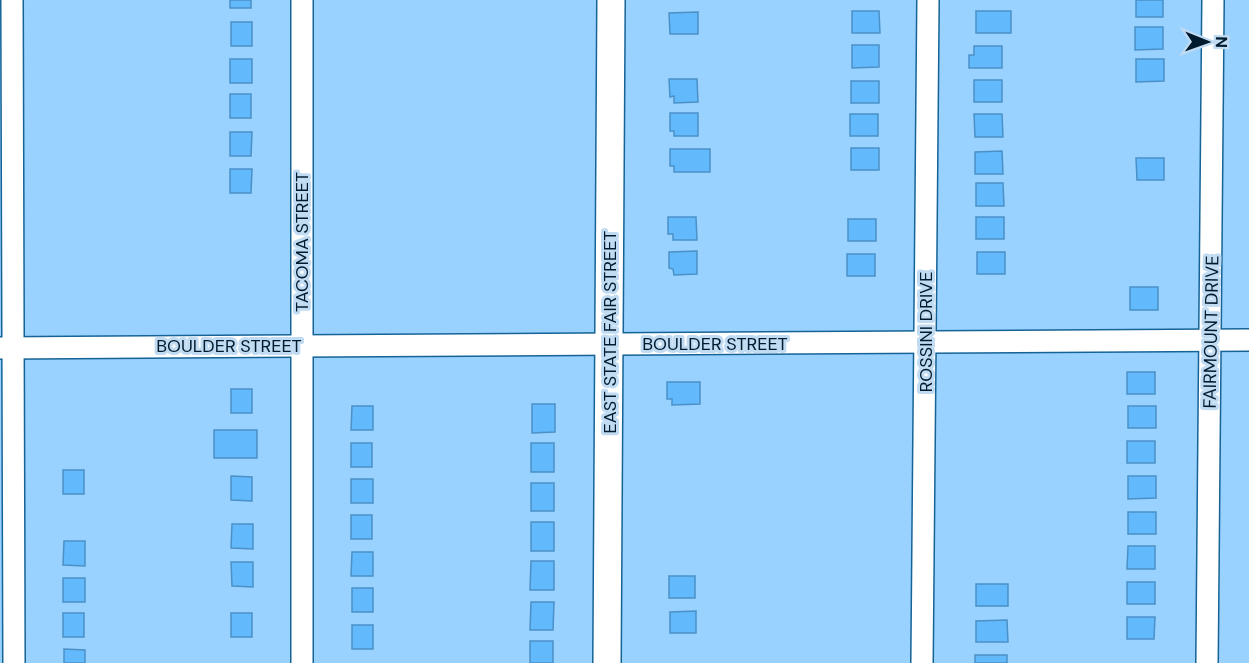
<svg xmlns="http://www.w3.org/2000/svg" width="1249" height="663" viewBox="0 0 1249 663" font-family="'DM Sans',sans-serif">
  <rect width="100%" height="100%" fill="#99d1ff"/>
  <!-- building -->
  <g fill="#62b9fc" stroke="#4b91c7" stroke-width="1.5">
    <rect x="230" y="0" width="21" height="8"/>
    <rect x="1136" y="0" width="27" height="17"/>
    <polygon points="852,11 879,11 880,33 852,33"/>
    <rect x="976" y="11" width="35" height="22"/>
    <polygon points="698,12 698,34 670,34 669,13"/>
    <rect x="231" y="22" width="21" height="24"/>
    <polygon points="1135,27 1163,27 1163,49 1135,50"/>
    <polygon points="852,45 879,45 879,67 852,68"/>
    <polygon points="974,46 1002,46 1002,68 969,68 969,55 974,55"/>
    <rect x="230" y="59" width="22" height="24"/>
    <polygon points="1136,59 1164,59 1164,81 1136,82"/>
    <polygon points="669,79 697,79 698,102 674,103 674,96 670,97"/>
    <rect x="974" y="80" width="28" height="22"/>
    <rect x="851" y="81" width="28" height="22"/>
    <rect x="230" y="94" width="21" height="24"/>
    <polygon points="670,113 698,113 698,136 674,136 674,131 670,131"/>
    <rect x="850" y="114" width="28" height="22"/>
    <polygon points="974,114 1002,114 1003,137 975,137"/>
    <polygon points="230,132 252,132 251,156 230,156"/>
    <rect x="851" y="148" width="28" height="22"/>
    <polygon points="670,149 710,149 710,172 674,172 674,166 670,166"/>
    <polygon points="1002,151 1003,174 975,174 975,152"/>
    <polygon points="1136,158 1164,158 1164,180 1137,180"/>
    <polygon points="230,169 252,169 251,193 230,193"/>
    <polygon points="976,183 1003,183 1004,206 976,206"/>
    <polygon points="668,217 696,217 697,240 673,240 673,234 668,234"/>
    <rect x="976" y="217" width="28" height="22"/>
    <rect x="848" y="219" width="28" height="22"/>
    <polygon points="697,251 697,274 674,275 673,269 669,268 669,252"/>
    <rect x="977" y="252" width="28" height="22"/>
    <rect x="847" y="254" width="28" height="22"/>
    <rect x="1130" y="287" width="28" height="23"/>
    <rect x="1127" y="372" width="28" height="22"/>
    <polygon points="667,382 700,382 700,404 672,405 672,399 667,399"/>
    <rect x="231" y="389" width="21" height="24"/>
    <polygon points="532,404 555,404 555,432 532,433"/>
    <polygon points="352,406 373,406 373,430 351,430"/>
    <rect x="1128" y="406" width="28" height="22"/>
    <rect x="214" y="430" width="43" height="28"/>
    <rect x="1127" y="441" width="28" height="22"/>
    <rect x="351" y="443" width="21" height="24"/>
    <rect x="531" y="443" width="23" height="29"/>
    <rect x="63" y="470" width="21" height="24"/>
    <polygon points="231,476 252,477 252,501 231,500"/>
    <polygon points="1128,476 1156,476 1156,498 1128,499"/>
    <rect x="351" y="479" width="22" height="24"/>
    <rect x="531" y="483" width="23" height="28"/>
    <rect x="1128" y="512" width="28" height="22"/>
    <rect x="351" y="515" width="21" height="24"/>
    <rect x="531" y="522" width="23" height="29"/>
    <polygon points="232,524 253,524 253,549 231,548"/>
    <polygon points="64,541 85,541 85,566 63,565"/>
    <polygon points="1128,546 1155,546 1155,569 1127,569"/>
    <polygon points="352,552 373,552 373,576 351,576"/>
    <polygon points="531,561 554,561 554,590 530,590"/>
    <polygon points="231,562 253,562 253,587 232,586"/>
    <rect x="669" y="576" width="26" height="22"/>
    <rect x="63" y="578" width="22" height="24"/>
    <rect x="1127" y="582" width="28" height="22"/>
    <rect x="976" y="584" width="32" height="22"/>
    <rect x="352" y="588" width="21" height="24"/>
    <polygon points="531,602 554,602 553,630 530,630"/>
    <polygon points="696,611 696,633 670,633 670,612"/>
    <rect x="63" y="613" width="21" height="24"/>
    <rect x="231" y="613" width="21" height="24"/>
    <polygon points="1127,617 1155,617 1154,639 1127,639"/>
    <polygon points="1007,620 1008,642 976,642 976,621"/>
    <rect x="352" y="625" width="21" height="24"/>
    <rect x="530" y="641" width="23" height="22"/>
    <polygon points="64,649 85,650 85,663 64,663"/>
    <rect x="975" y="655" width="32" height="8"/>
  </g>
  <g fill="none" stroke-linecap="round" stroke-linejoin="round">
    <!-- minor casing -->
    <g stroke="#166396" stroke-width="24">
      <g id="minor">
        <polyline points="12,0 14,663"/>
        <polyline points="302,0 302,663"/>
        <polyline points="0,348 1249,340"/>
        <polyline points="922,663 928,0"/>
        <polyline points="1207,663 1213,0"/>
      </g>
    </g>
    <!-- tertiary casing -->
    <g stroke="#166396" stroke-width="30">
      <polyline id="tertiary" points="607,663 611,0"/>
    </g>
    <!-- minor -->
    <use href="#minor" stroke="#fff" stroke-width="21"/>
    <!-- tertiary -->
    <use href="#tertiary" stroke="#fff" stroke-width="27"/>
  </g>
  <g text-anchor="middle" stroke-width="6" stroke-linejoin="round" paint-order="stroke">
    <!-- street labels -->
    <g font-size="18" fill="#001a2e" stroke="#c0dbf2">
      <text transform="translate(302 242) rotate(-90)" y="6">TACOMA STREET</text>
      <text transform="translate(610 332) rotate(-90)" y="6">EAST STATE FAIR STREET</text>
      <text transform="translate(926 332) rotate(-90)" y="6">ROSSINI DRIVE</text>
      <text transform="translate(1211 332) rotate(-89)" y="6">FAIRMOUNT DRIVE</text>
      <text x="715" y="350">BOULDER STREET</text>
      <text x="229" y="352">BOULDER STREET</text>
    </g>
  </g>
  <!-- north arrow -->
  <g transform="translate(1207 42) rotate(91)" stroke="#c0dbf2" stroke-width="4.5" paint-order="stroke">
  <path d="M0-4.5L10 22L0 15L-10 22Z" fill="#001a2e"/>
  <text y="-9" font-size="16" font-weight="bold" text-anchor="middle" fill="#001a2e">N</text>
  </g>
</svg>
